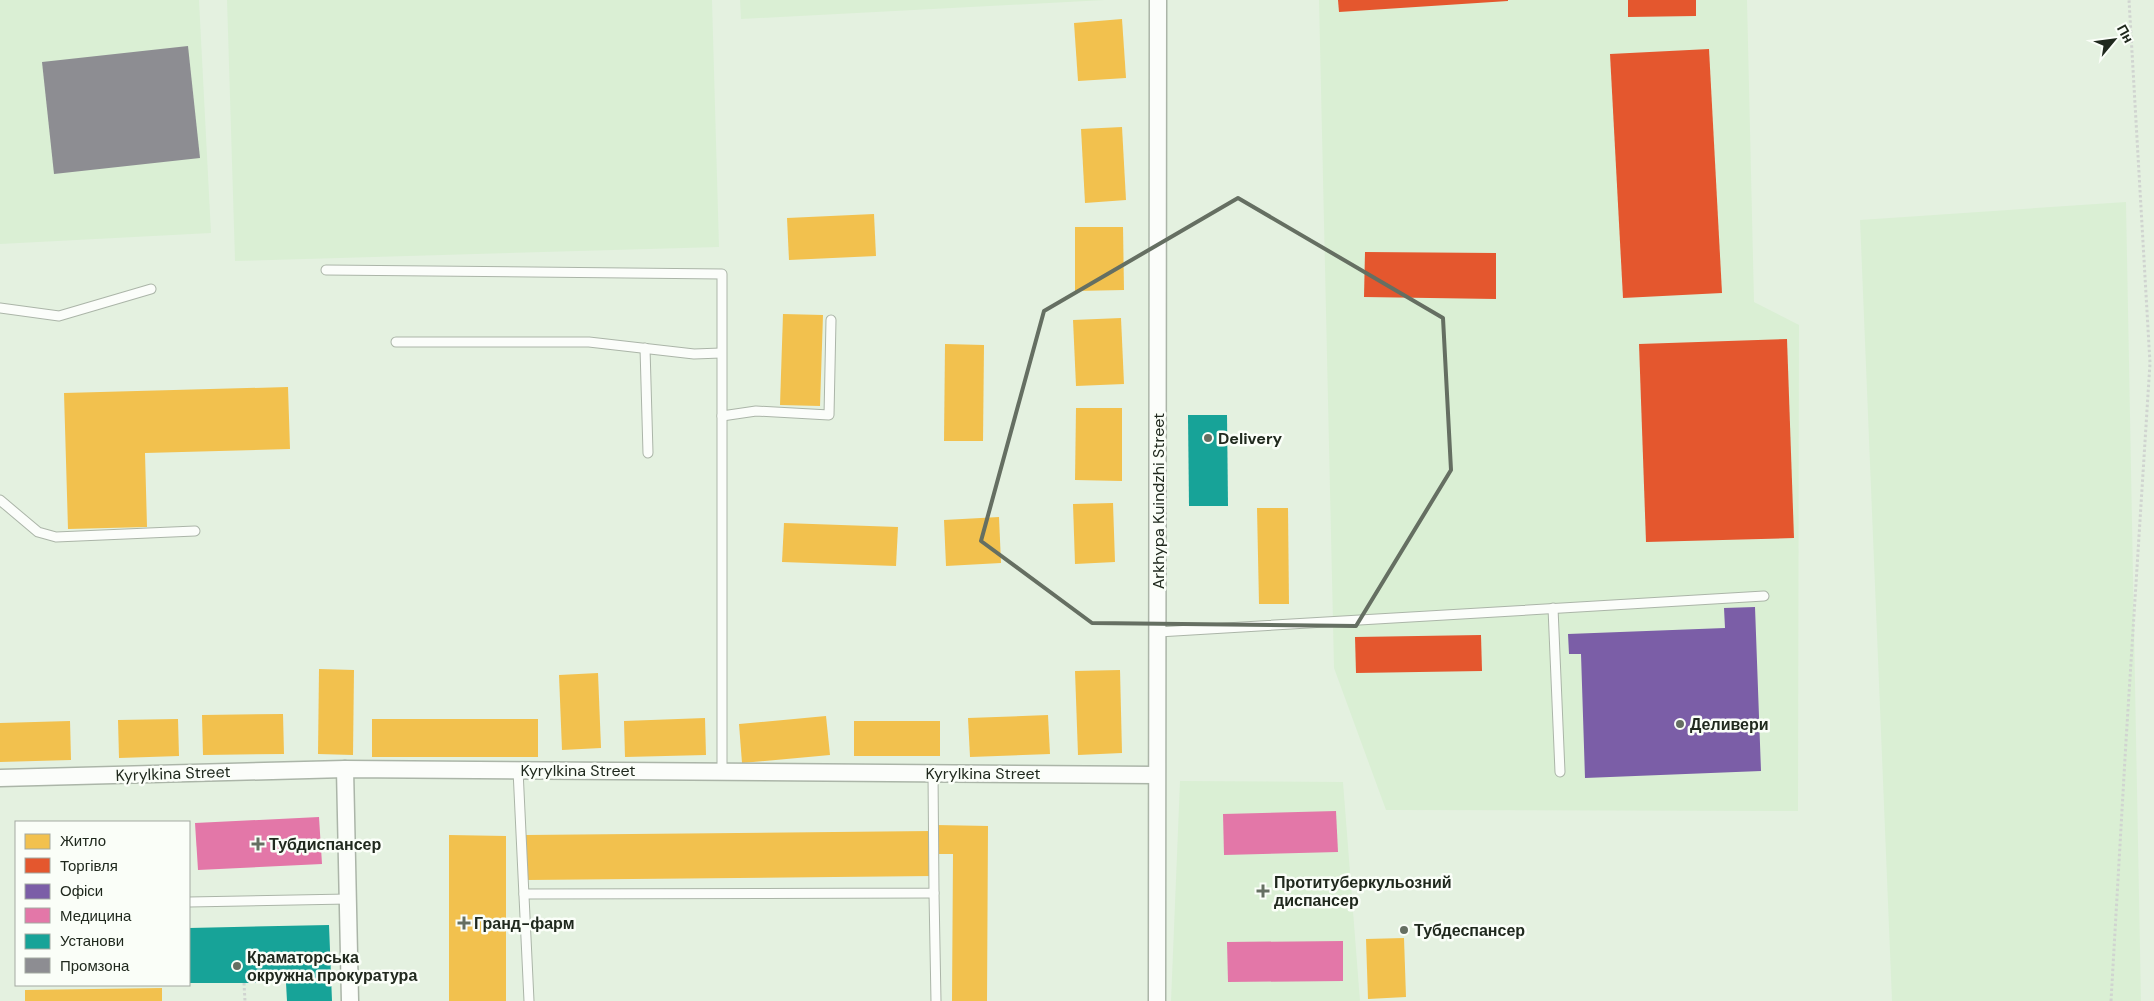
<svg xmlns="http://www.w3.org/2000/svg" width="2154" height="1001" viewBox="0 0 2154 1001" font-family="'DM Sans',sans-serif">
  <rect width="100%" height="100%" fill="#e4f1e0"/>
  <!-- built -->
  <g fill="#daefd4">
    <polygon points="0,0 199,0 211,233 0,244"/>
    <polygon points="227,0 712,0 719,247 235,261"/>
    <polygon points="740,0 1105,0 741,19"/>
    <polygon points="1319,0 1747,0 1754,302 1799,325 1798,811 1386,810 1334,668"/>
    <polygon points="2126,202 2141,1001 1892,1001 1860,220"/>
    <polygon points="1180,781 1343,782 1360,1001 1171,1001"/>
  </g>
  <!-- homes -->
  <g fill="#f2c14e">
    <polygon points="1122,19 1126,78 1078,81 1074,23"/>
    <polygon points="1122,127 1126,200 1085,203 1081,129"/>
    <polygon points="874,214 876,256 789,260 787,218"/>
    <polygon points="1075,227 1123,227 1124,290 1075,291"/>
    <polygon points="783,314 823,315 820,406 780,405"/>
    <polygon points="1121,318 1124,384 1076,386 1073,320"/>
    <polygon points="945,344 984,345 983,441 944,441"/>
    <polygon points="288,387 290,449 145,453 147,527 68,529 64,393"/>
    <polygon points="1076,408 1122,408 1122,481 1075,480"/>
    <polygon points="1113,503 1115,562 1075,564 1073,504"/>
    <polygon points="1257,508 1288,508 1289,604 1259,604"/>
    <polygon points="999,517 1001,563 946,566 944,520"/>
    <polygon points="784,523 898,527 896,566 782,562"/>
    <polygon points="319,669 354,670 353,755 318,754"/>
    <polygon points="1120,670 1122,753 1078,755 1075,671"/>
    <polygon points="598,673 601,748 562,750 559,675"/>
    <polygon points="283,714 284,754 203,755 202,715"/>
    <polygon points="1048,715 1050,754 970,757 968,718"/>
    <polygon points="826,716 830,755 742,763 739,724"/>
    <polygon points="705,718 706,755 625,757 624,721"/>
    <polygon points="178,719 179,756 119,758 118,720"/>
    <rect x="372" y="719" width="166" height="38"/>
    <polygon points="70,721 71,760 0,762 0,723"/>
    <rect x="854" y="721" width="86" height="35"/>
    <polygon points="936,825 988,826 987,1001 952,1001 953,854 936,854"/>
    <polygon points="931,831 932,876 527,880 526,835"/>
    <polygon points="449,835 506,836 506,1001 449,1001"/>
    <polygon points="1404,938 1406,997 1368,999 1366,939"/>
    <polygon points="162,988 162,1001 25,1001 25,990"/>
  </g>
  <!-- shops -->
  <g fill="#e4572e">
    <polygon points="1338,0 1508,0 1508,1 1339,12"/>
    <polygon points="1628,0 1696,0 1696,16 1628,17"/>
    <polygon points="1709,49 1722,293 1623,298 1610,54"/>
    <polygon points="1365,252 1496,253 1496,299 1364,297"/>
    <polygon points="1787,339 1794,538 1646,542 1639,344"/>
    <polygon points="1481,635 1482,671 1356,673 1355,637"/>
  </g>
  <!-- offices -->
  <polygon fill="#7b5ea7" points="1755,607 1761,771 1585,778 1581,654 1569,654 1568,634 1725,628 1724,608"/>
  <!-- health -->
  <g fill="#e377a8">
    <polygon points="1336,811 1338,852 1224,855 1223,814"/>
    <polygon points="319,817 322,864 198,870 195,823"/>
    <polygon points="1343,941 1343,981 1228,982 1227,942"/>
  </g>
  <!-- public -->
  <g fill="#17a398">
    <polygon points="1188,415 1227,415 1228,506 1189,506"/>
    <polygon points="329,925 332,1001 287,1001 286,983 190,983 189,928"/>
  </g>
  <!-- industry -->
  <polygon fill="#8d8d92" points="188,46 200,158 54,174 42,62"/>
  <g fill="none" stroke-linecap="round" stroke-linejoin="round">
    <!-- lane casing -->
    <g stroke="#abb5a8" stroke-width="11">
      <g id="lane">
        <polyline points="326,270 722,274 722,771"/>
        <polyline points="0,308 59,316 151,289"/>
        <polyline points="396,342 589,342 694,354 721,353"/>
        <polyline points="645,348 648,453"/>
        <polyline points="722,416 756,411 829,415 831,320"/>
        <polyline points="0,500 38,532 56,537 195,531"/>
        <polyline points="1553,608 1560,772"/>
        <polyline points="1158,632 1764,596"/>
        <polyline points="518,770 529,1001"/>
        <polyline points="934,893 936,1001"/>
        <polyline points="524,894 934,893 933,773"/>
        <polyline points="189,902 348,899"/>
      </g>
    </g>
    <!-- street casing -->
    <g stroke="#abb5a8" stroke-width="19">
      <g id="street">
        <polyline points="345,769 350,1001"/>
        <polyline points="0,778 345,769 1156,775"/>
        <polyline points="1157,1001 1158,0"/>
      </g>
    </g>
    <!-- path -->
    <g stroke="#d0d4d0" stroke-width="3" stroke-dasharray="2.5 2.5" stroke-linecap="butt">
      <polyline points="244,983 245,1001"/>
      <polyline points="2111,1001 2126,741 2150,363 2129,0"/>
    </g>
    <!-- lane -->
    <use href="#lane" stroke="#fbfdfa" stroke-width="9"/>
    <!-- street -->
    <use href="#street" stroke="#fbfdfa" stroke-width="16"/>
  </g>
  <!-- marked area -->
  <path fill="none" stroke="#656f62" stroke-width="4" stroke-linejoin="round" d="M 1238,198 L 1443,318 L 1451,470 L 1356,626 L 1092,623 L 981,541 L 1044,311 Z"/>
  <!-- markers -->
  <g fill="#656f62" stroke="#fafef8" stroke-width="2">
    <circle cx="1208" cy="438" r="5"/>
    <circle cx="1680" cy="724" r="5"/>
    <path d="M255.5 836.5h5v5h5v5h-5v5h-5v-5h-5v-5h5z"/>
    <path d="M1260.5 883.5h5v5h5v5h-5v5h-5v-5h-5v-5h5z"/>
    <path d="M461.5 915.5h5v5h5v5h-5v5h-5v-5h-5v-5h5z"/>
    <circle cx="1404" cy="930" r="5"/>
    <circle cx="237" cy="966" r="5"/>
  </g>
  <g text-anchor="middle" stroke-width="5" stroke-linejoin="round" paint-order="stroke">
    <!-- poi labels -->
    <g font-size="16" font-weight="bold" fill="#20291e" stroke="#fafef8" text-anchor="start">
      <text x="1218" y="444">Delivery</text>
      <text x="1690" y="730">Деливери</text>
      <text x="269" y="850">Тубдиспансер</text>
      <text x="1274" y="888">Протитуберкульозний<tspan x="1274" dy="18">диспансер</tspan></text>
      <text x="474" y="929">Гранд-фарм</text>
      <text x="1414" y="936">Тубдеспансер</text>
      <text x="247" y="963">Краматорська<tspan x="247" dy="18">окружна прокуратура</tspan></text>
    </g>
    <!-- street labels -->
    <g font-size="16" fill="#20291e" stroke="#fafef8">
      <text transform="translate(1158 501) rotate(-90)" y="6">Arkhypa Kuindzhi Street</text>
      <text x="578" y="776">Kyrylkina Street</text>
      <text transform="translate(173 773) rotate(-2)" y="6">Kyrylkina Street</text>
      <text x="983" y="779">Kyrylkina Street</text>
    </g>
  </g>
  <!-- legend -->
  <rect x="15" y="821" width="175" height="165" fill="#fafef8" stroke="#a3a9a1"/>
  <rect x="25" y="834" width="25" height="15" fill="#f2c14e" stroke="#a3a9a1"/>
  <text x="60" y="846" font-size="15" fill="#20291e">Житло</text>
  <rect x="25" y="858" width="25" height="15" fill="#e4572e" stroke="#a3a9a1"/>
  <text x="60" y="871" font-size="15" fill="#20291e">Торгівля</text>
  <rect x="25" y="884" width="25" height="15" fill="#7b5ea7" stroke="#a3a9a1"/>
  <text x="60" y="896" font-size="15" fill="#20291e">Офіси</text>
  <rect x="25" y="908" width="25" height="15" fill="#e377a8" stroke="#a3a9a1"/>
  <text x="60" y="921" font-size="15" fill="#20291e">Медицина</text>
  <rect x="25" y="934" width="25" height="15" fill="#17a398" stroke="#a3a9a1"/>
  <text x="60" y="946" font-size="15" fill="#20291e">Установи</text>
  <rect x="25" y="958" width="25" height="15" fill="#8d8d92" stroke="#a3a9a1"/>
  <text x="60" y="971" font-size="15" fill="#20291e">Промзона</text>
  <!-- north arrow -->
  <g transform="translate(2114 40) rotate(61)" stroke="#fafef8" stroke-width="4" paint-order="stroke">
  <path d="M0-4L9 19L0 12L-9 19Z" fill="#20291e"/>
  <text y="-8" font-size="14" font-weight="bold" text-anchor="middle" fill="#20291e">Пн</text>
  </g>
</svg>
